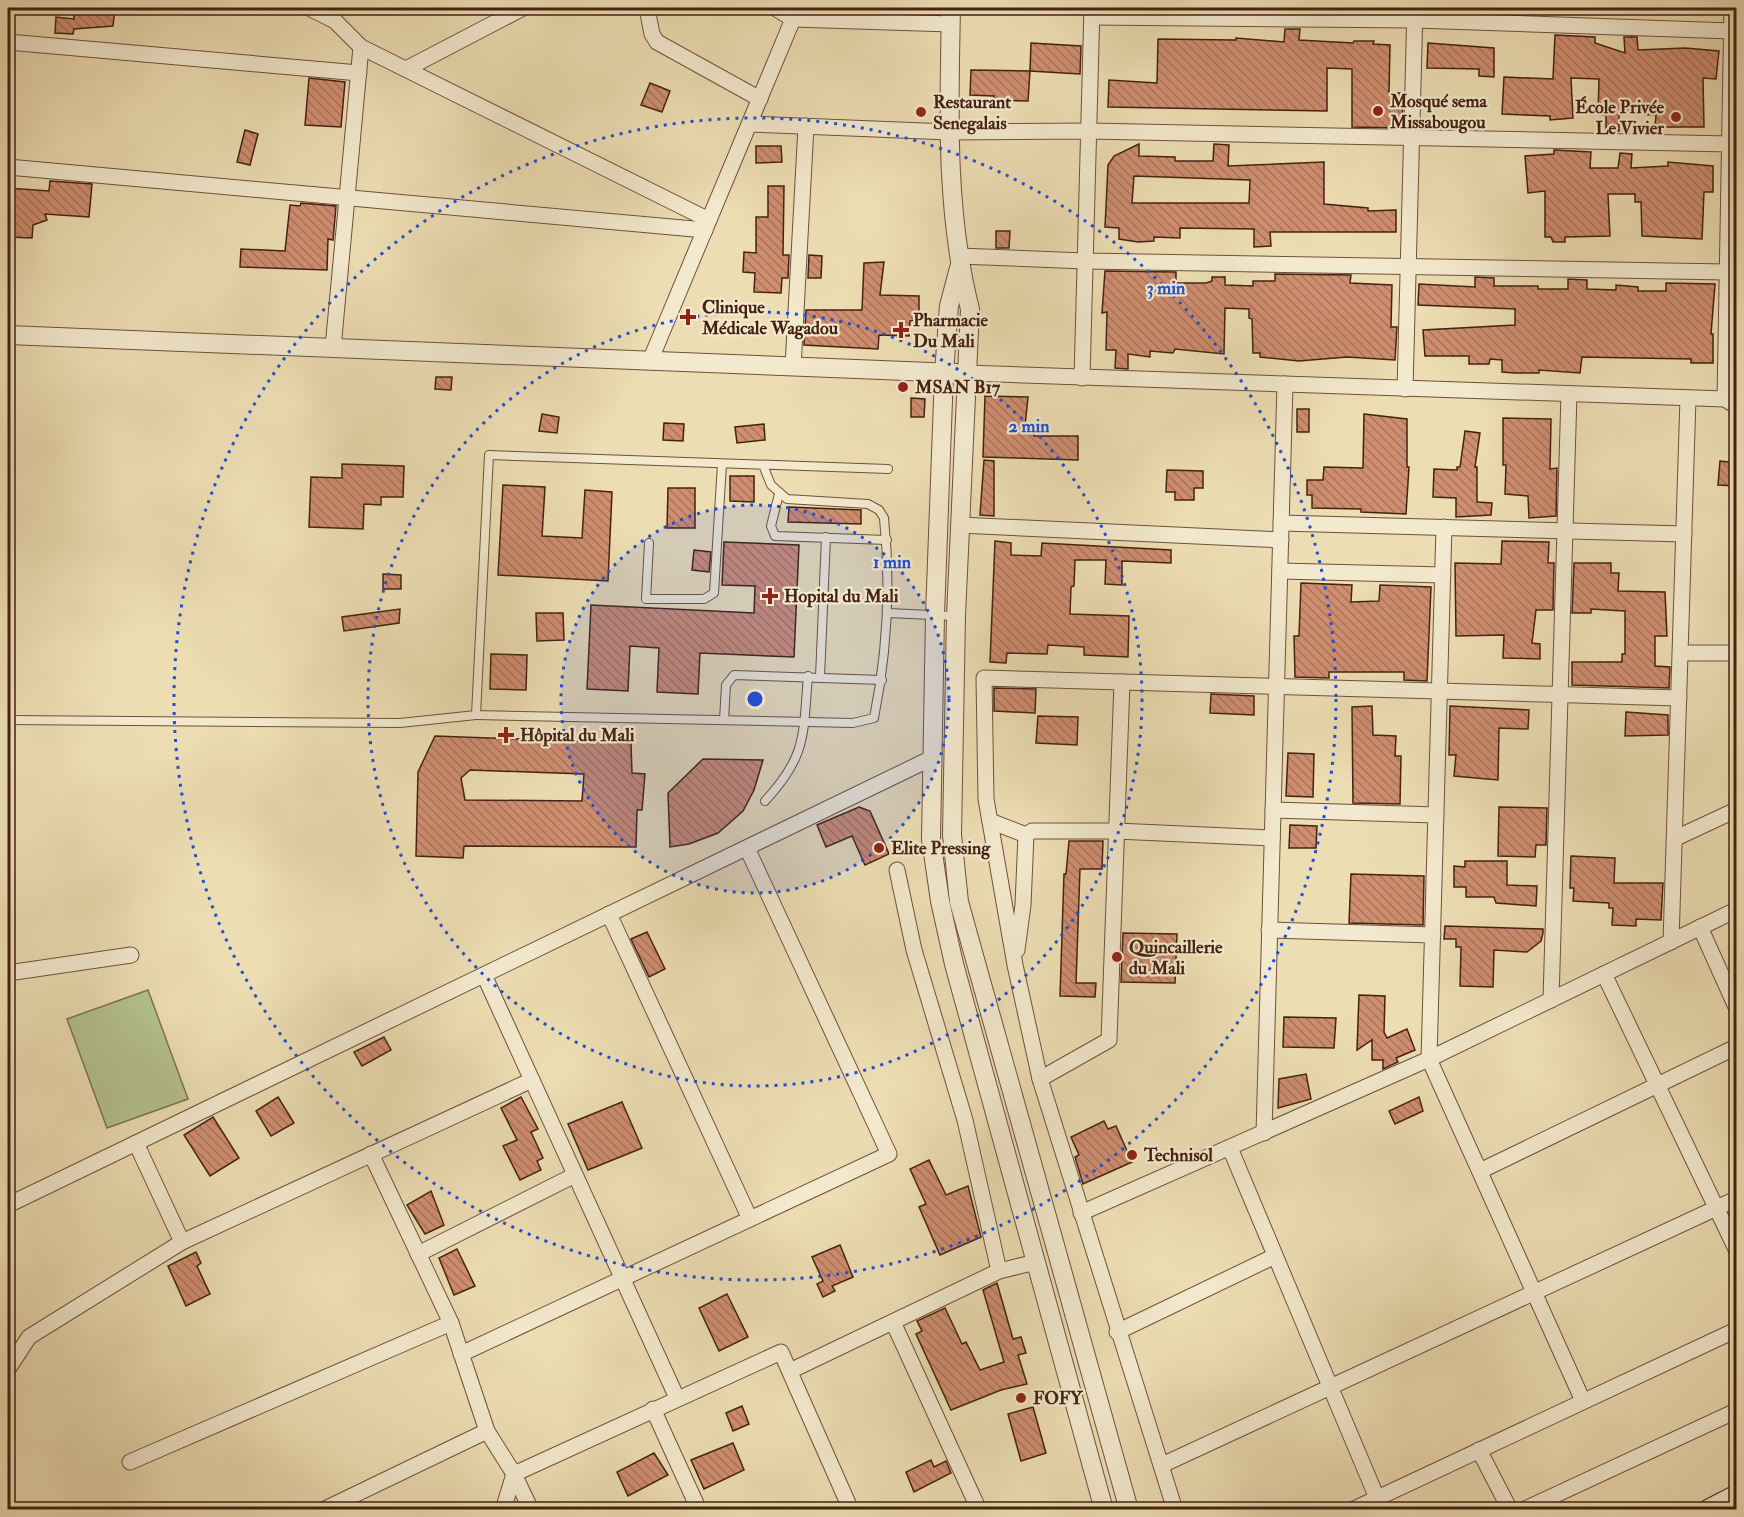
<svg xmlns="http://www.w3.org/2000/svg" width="1744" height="1517" viewBox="0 0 1744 1517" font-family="'IM FELL Double Pica',serif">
  <defs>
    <pattern id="building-back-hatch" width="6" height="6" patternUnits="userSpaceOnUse" patternTransform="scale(1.5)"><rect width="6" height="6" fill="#cf8e70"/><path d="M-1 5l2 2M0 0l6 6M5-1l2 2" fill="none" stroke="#aa745b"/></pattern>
  </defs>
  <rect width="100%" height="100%" fill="#edddb3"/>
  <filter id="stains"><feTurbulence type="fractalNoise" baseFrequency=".00333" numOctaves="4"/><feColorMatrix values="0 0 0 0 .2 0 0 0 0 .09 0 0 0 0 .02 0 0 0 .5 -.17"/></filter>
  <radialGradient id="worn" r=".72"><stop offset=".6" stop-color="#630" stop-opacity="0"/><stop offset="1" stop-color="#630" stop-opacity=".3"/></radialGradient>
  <!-- pitch -->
  <polygon fill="#b4c290" stroke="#7c7252" stroke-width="1.5" points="148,990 188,1099 107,1128 67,1019"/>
  <!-- building -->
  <g fill="url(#building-back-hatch)" stroke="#442113" stroke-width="1.5" fill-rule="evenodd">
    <polygon points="74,8 115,8 113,26 74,29 73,34 55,33 56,17 74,19"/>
    <polygon points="1285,29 1300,29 1299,40 1353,43 1354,41 1374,41 1373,44 1390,45 1389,93 1403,93 1402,128 1352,127 1352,69 1327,68 1327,111 1108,107 1109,80 1157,83 1158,39 1236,40 1236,38 1284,42"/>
    <polygon points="1555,35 1595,37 1595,43 1625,53 1624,37 1637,37 1638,50 1685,48 1719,51 1716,79 1703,78 1704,127 1655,127 1656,115 1619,113 1619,131 1606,131 1606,115 1598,114 1599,79 1571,78 1573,118 1550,120 1550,116 1502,114 1504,77 1553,79"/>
    <polygon points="1031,43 1081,46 1080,74 1030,71"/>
    <polygon points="1428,43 1494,48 1494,77 1479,76 1479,69 1427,68"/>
    <polygon points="971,70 1030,71 1028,101 994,100 994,96 970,95"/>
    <polygon points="309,78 345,82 341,127 305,125"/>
    <polygon points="650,83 670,91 662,112 641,105"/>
    <polygon points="245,130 258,134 250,165 237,162"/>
    <path d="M 1139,144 L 1139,156 L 1175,157 L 1175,161 L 1213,161 L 1214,144 L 1229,145 L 1228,166 L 1324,162 L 1324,204 L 1368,208 L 1368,211 L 1396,210 L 1396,232 L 1270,232 L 1271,246 L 1254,247 L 1254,229 L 1180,228 L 1180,238 L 1154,237 L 1154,241 L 1138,242 L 1119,239 L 1119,228 L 1105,227 L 1108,165 L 1114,156 ZM 1134,176 L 1250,180 L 1249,203 L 1132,203 Z"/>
    <polygon points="756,146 781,146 782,162 756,163"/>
    <polygon points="1554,150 1591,152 1590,168 1618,168 1620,153 1632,154 1631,168 1668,166 1668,162 1713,166 1713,192 1704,192 1702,239 1642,236 1641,202 1635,202 1635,194 1608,194 1610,236 1565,237 1565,242 1553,242 1551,237 1545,237 1545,191 1528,193 1525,156 1554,154"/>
    <polygon points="50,181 92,184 89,217 45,214 47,220 33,225 32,238 8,237 8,188 49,191"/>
    <polygon points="768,186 784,186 783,255 789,255 788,278 782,278 781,293 754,292 755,273 743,272 744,252 756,253 756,217 768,217"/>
    <polygon points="301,203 336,206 333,240 328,239 327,270 240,267 241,249 285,251 290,205 300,206"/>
    <polygon points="996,231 1010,231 1009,248 996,248"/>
    <polygon points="809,255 822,256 821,278 808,278"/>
    <polygon points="884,262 880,295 919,296 919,319 910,321 909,336 879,335 878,349 804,345 806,310 862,310 864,263"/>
    <polygon points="1105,271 1176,272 1176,283 1206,283 1212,281 1212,277 1225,277 1225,285 1253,286 1253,281 1275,281 1275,274 1351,275 1350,283 1392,285 1391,327 1397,327 1395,360 1347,357 1299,361 1260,357 1260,353 1253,353 1252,319 1249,318 1249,309 1225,308 1224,354 1175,349 1173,353 1150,351 1150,357 1128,354 1128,369 1115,368 1116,350 1106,350 1107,312 1102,313"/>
    <polygon points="1475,277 1494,278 1494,286 1538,286 1538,289 1568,289 1568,279 1587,280 1587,289 1616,290 1616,285 1638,287 1638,291 1666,291 1666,283 1715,284 1711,334 1713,334 1713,363 1691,363 1691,359 1582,357 1580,373 1539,370 1539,373 1515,373 1502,372 1502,360 1490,359 1489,364 1469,364 1469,356 1425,356 1423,330 1515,325 1515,309 1418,305 1419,284 1475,287"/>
    <polygon points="436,377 452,377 451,390 435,389"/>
    <polygon points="985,396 1028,397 1025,426 1034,427 1034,436 1078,436 1078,460 983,457"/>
    <polygon points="911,398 925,399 924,417 911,417"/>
    <rect x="1297" y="409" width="12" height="23"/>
    <polygon points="542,414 559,417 557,433 539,431"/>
    <polygon points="1364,414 1407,419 1407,467 1409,467 1406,514 1361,512 1361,509 1312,508 1312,495 1307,495 1307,480 1323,480 1324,467 1363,468"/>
    <polygon points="1503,418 1551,419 1550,469 1557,468 1556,516 1529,518 1528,496 1505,494 1506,465 1503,465"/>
    <polygon points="664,423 684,424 683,441 663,440"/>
    <polygon points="764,424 765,440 737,443 735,427"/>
    <polygon points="1465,431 1480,433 1475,467 1477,467 1477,502 1492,503 1491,515 1456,517 1456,498 1433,497 1434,469 1457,470 1457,467 1460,467"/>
    <polygon points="984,460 994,461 994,516 980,515"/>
    <polygon points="1720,461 1737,463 1737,486 1718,485"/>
    <polygon points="342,464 404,466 403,497 381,497 381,505 364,504 363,529 309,527 311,477 342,478"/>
    <polygon points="1167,470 1203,471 1203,488 1194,488 1194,500 1175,500 1175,492 1166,492"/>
    <polygon points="730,476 754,476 754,502 730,501"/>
    <polygon points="503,485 545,487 542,536 582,538 585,490 612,492 608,581 498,575"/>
    <polygon points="668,488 695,488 695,528 667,528"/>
    <polygon points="789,507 861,510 861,524 788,522"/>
    <polygon points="995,541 1011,543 1011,555 1041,556 1042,543 1171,550 1171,563 1122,561 1122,585 1105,584 1106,560 1075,560 1074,586 1071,587 1070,614 1129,616 1128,657 1084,655 1084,647 1048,645 1047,654 1007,653 1006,663 990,662"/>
    <polygon points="1502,541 1549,542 1548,563 1554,563 1553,610 1536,610 1532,643 1540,644 1540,659 1503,658 1504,635 1456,636 1455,563 1501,564"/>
    <polygon points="724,542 799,545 794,657 700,653 698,694 657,692 659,648 630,646 628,691 587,689 591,605 754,613 755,586 722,585"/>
    <polygon points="694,550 711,552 709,572 692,570"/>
    <polygon points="1574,563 1611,563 1611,573 1619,573 1618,591 1665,592 1667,636 1655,636 1655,666 1670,667 1669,688 1572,685 1572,662 1622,662 1622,654 1625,654 1625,611 1591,609 1591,613 1572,613"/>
    <polygon points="383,574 401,575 401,589 383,589"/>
    <polygon points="1301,583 1352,585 1351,602 1379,601 1380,585 1431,587 1427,681 1404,680 1404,672 1329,672 1329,678 1295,677 1294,636 1299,636"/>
    <polygon points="400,609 399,623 344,631 342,617"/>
    <polygon points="536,613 563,613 564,640 537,641"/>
    <polygon points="491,654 527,655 526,690 490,689"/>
    <polygon points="994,688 1036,689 1035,713 994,711"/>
    <polygon points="1211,694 1254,696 1254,715 1210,713"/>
    <polygon points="1372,706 1373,735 1396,736 1395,756 1401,756 1400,804 1353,803 1352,707"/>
    <polygon points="1450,706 1529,710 1528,729 1499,728 1498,780 1454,776 1456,755 1449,755"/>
    <polygon points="1626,712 1668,715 1668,735 1625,736"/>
    <polygon points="1038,716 1078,717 1077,745 1036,743"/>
    <path d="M 435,736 L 631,743 L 632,773 L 645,774 L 642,810 L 637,810 L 636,847 L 464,846 L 463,858 L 416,856 L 418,772 ZM 470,770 L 584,774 L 582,801 L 465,800 L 461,778 Z"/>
    <polygon points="1288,753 1314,754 1313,797 1286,796"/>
    <polygon points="703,759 763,760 754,790 743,811 718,833 689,844 670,847 668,793"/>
    <polygon points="859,807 870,811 889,854 865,865 852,836 826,847 817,825"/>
    <polygon points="1499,807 1547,808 1546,845 1536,845 1535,857 1498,856"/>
    <polygon points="1290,825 1317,826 1316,848 1289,848"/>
    <polygon points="1069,841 1103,841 1102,869 1080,869 1076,983 1096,983 1095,997 1060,996 1064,874 1066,874"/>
    <polygon points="1571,856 1615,858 1614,883 1663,883 1661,920 1636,919 1636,926 1612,925 1613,908 1609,908 1609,903 1573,901 1574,888 1570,888"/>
    <polygon points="1465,861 1507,861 1507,885 1537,886 1536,906 1496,903 1494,897 1466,897 1466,887 1454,887 1454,866 1465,867"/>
    <polygon points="1351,874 1424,876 1423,925 1349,923"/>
    <polygon points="1445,926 1543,929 1543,933 1541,941 1527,952 1494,950 1493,987 1460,986 1461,947 1456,947 1456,939 1444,939"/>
    <polygon points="647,932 665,969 649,977 631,939"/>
    <polygon points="1123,933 1177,934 1175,983 1121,982"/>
    <polygon points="1359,995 1385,996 1384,1032 1387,1038 1407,1029 1415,1050 1396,1058 1398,1062 1383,1069 1383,1060 1372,1060 1372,1040 1357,1050"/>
    <polygon points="1284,1017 1336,1018 1334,1048 1283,1047"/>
    <polygon points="384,1037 391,1050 362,1066 354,1052"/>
    <polygon points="1306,1074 1311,1099 1278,1108 1279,1079"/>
    <polygon points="278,1097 294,1123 271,1136 256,1111"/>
    <polygon points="521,1097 538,1129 531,1132 543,1158 537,1161 541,1170 520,1180 503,1146 517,1140 501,1108"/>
    <polygon points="1419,1097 1423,1111 1395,1124 1389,1111"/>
    <polygon points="622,1102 642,1148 588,1170 568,1124"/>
    <polygon points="213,1117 239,1158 210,1176 184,1135"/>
    <polygon points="1104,1121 1108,1129 1116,1126 1132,1162 1083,1184 1075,1157 1079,1155 1071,1137"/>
    <polygon points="929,1160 946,1195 968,1186 981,1237 940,1255 919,1207 926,1204 910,1169"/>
    <polygon points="431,1191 444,1225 425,1234 407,1205"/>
    <polygon points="840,1245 853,1277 832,1286 835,1291 823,1297 817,1284 823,1281 812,1257"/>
    <polygon points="457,1249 475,1286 454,1295 439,1258"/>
    <polygon points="196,1252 201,1263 197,1266 210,1294 186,1306 168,1266"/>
    <polygon points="997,1283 1013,1339 1021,1337 1026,1353 1018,1355 1027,1384 1001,1390 951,1410 916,1334 922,1331 917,1321 945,1308 962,1344 966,1342 980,1370 1004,1362 983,1290"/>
    <polygon points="727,1294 748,1337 719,1351 699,1308"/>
    <polygon points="742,1406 749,1424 733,1431 726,1413"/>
    <polygon points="1033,1407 1046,1453 1021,1461 1008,1414"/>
    <polygon points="733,1443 744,1470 704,1489 691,1460"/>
    <polygon points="654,1453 668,1475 628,1496 617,1472"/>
    <polygon points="931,1460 934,1467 946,1461 951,1473 914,1492 906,1472"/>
  </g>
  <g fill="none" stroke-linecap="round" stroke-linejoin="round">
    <!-- service casing -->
    <g stroke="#6e503b" stroke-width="10">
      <g id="service">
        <path d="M 763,465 L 771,485 L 787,499 L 868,504 L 879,510 L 884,518 C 891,585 887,653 874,718 L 853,723 L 476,715 L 489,455 L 888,469"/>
        <polyline points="779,494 771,526 775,536 887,540"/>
        <polyline points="649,543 646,599 704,599 714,593 722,464"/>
        <polyline points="887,613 955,616"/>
        <polyline points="820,677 826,537"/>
        <polyline points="8,720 400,723 476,715"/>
        <polyline points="724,720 726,685 734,675 882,680"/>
        <path d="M 765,801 C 807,756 803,735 808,676"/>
      </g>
    </g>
    <!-- minor casing -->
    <g stroke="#6e503b" stroke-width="17">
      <g id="minor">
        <polyline points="309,8 335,21 361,47 709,220"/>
        <polyline points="647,8 652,34 657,42 760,99"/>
        <polyline points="775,8 793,19 951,24"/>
        <polyline points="1092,17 1415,20 1732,31"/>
        <polyline points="8,42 359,73"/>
        <polyline points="406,69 523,8"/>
        <polyline points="750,124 949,132 1089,131 1730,144"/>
        <polyline points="8,167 705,230"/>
        <polyline points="958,256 1085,261 1727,272"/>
        <polyline points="333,348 361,47"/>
        <polyline points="650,361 793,19"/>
        <polyline points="793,367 806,126"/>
        <polyline points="967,373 1725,399 1736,406"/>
        <polyline points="1082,378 1092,8"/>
        <polyline points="1405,389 1415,8"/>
        <polyline points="1725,399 1732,8"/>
        <polyline points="1281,523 1684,534"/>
        <polyline points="960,525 1281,540"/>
        <polyline points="1444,527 1429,1059 1583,1401"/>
        <polyline points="1280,571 1443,575"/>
        <polyline points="1681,653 1736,653"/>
        <polyline points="1273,810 1436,815"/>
        <polyline points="990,821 1026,835"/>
        <polyline points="1676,838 1736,810"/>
        <polyline points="897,870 914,950 965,1120 999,1271"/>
        <polyline points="609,914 750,1219"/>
        <polyline points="1700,927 1736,1007"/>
        <polyline points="1269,930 1433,935"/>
        <polyline points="1671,942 1688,398"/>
        <polyline points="1017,950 1023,905 1026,835 1032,831 1116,831 1272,838"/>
        <polyline points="8,973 131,955"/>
        <polyline points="1604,974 1736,1249"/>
        <polyline points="484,975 677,1398"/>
        <polyline points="1551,1000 1569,394"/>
        <polyline points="1040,1079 1109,1040 1122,682"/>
        <polyline points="1264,1133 1285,384"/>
        <polyline points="136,1143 182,1242"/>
        <polyline points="1230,1148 1377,1498"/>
        <polyline points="371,1154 451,1323 487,1431 514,1474 531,1510"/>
        <polyline points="1480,1171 1736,1047"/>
        <polyline points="8,1205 932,758"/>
        <polyline points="1081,1213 1429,1059 1736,910"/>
        <polyline points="418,1254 575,1175"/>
        <polyline points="893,1322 979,1510"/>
        <polyline points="1117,1332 1275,1256"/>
        <polyline points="461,1354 889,1154 747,848"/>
        <polyline points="8,1369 29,1337 182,1242 532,1080"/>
        <polyline points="790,1371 999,1271 1036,1262"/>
        <polyline points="653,1409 699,1510"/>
        <polyline points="1479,1450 1510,1510"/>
        <polyline points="130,1462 451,1323"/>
        <polyline points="1162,1465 1736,1199"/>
        <polyline points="323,1510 487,1431"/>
        <polyline points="503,1510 514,1474 781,1352 851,1510"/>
        <polyline points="1175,1510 1040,1079 1015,965 986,799 984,678 1679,698"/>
        <polyline points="1352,1510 1736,1330"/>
        <polyline points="1523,1510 1736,1411"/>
      </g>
    </g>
    <!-- tertiary casing -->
    <g stroke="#6e503b" stroke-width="20">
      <g id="tertiary">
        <path d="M 951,8 C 949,108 945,211 970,309 L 956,616 L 952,835 L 959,902 L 1129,1510"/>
        <polyline points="959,268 949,306 944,373 935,615 931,839 940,901 954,964 1104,1510"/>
        <polyline points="8,335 956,373"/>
      </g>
    </g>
    <!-- secondary casing -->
    <g stroke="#442113" stroke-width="23">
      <polyline id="secondary" points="1709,1510 1736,1496"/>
    </g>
    <!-- service -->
    <use href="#service" stroke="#f3e9ce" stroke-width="8"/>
    <!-- minor -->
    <use href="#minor" stroke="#f3e9ce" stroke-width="15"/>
    <!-- tertiary -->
    <use href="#tertiary" stroke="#f3e9ce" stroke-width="18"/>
    <!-- secondary -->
    <use href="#secondary" stroke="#f3e9ce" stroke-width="21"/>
  </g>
  <!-- distance rings -->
  <circle cx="755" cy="699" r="194" fill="#1d4ed8" fill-opacity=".12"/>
  <g fill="none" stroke="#1d4ed8" stroke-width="3" stroke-dasharray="3 6">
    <circle cx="755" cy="699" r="194"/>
    <circle cx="755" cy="699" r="387"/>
    <circle cx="755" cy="699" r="581"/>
  </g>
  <!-- markers -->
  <g fill="#8f2418" stroke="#f3e9ce" stroke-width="2">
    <circle cx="1378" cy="111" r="6"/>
    <circle cx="921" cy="112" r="6"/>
    <circle cx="1676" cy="117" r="6"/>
    <path d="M685 308h6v6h6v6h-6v6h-6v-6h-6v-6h6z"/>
    <path d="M898 321h6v6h6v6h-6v6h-6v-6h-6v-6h6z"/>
    <circle cx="903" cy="387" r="6"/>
    <path d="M767 587h6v6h6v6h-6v6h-6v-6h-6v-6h6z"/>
    <path d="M503 726h6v6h6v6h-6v6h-6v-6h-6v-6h6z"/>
    <circle cx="879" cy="848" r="6"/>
    <circle cx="1117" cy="957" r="6"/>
    <circle cx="1132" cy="1155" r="6"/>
    <circle cx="1021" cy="1398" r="6"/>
  </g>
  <g text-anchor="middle" stroke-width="4.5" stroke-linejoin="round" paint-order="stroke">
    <!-- poi labels -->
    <g font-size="18" font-weight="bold" fill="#442113" stroke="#f3e9ce" text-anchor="start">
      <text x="1390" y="107">Mosqué sema<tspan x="1390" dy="21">Missabougou</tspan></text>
      <text x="933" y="108">Restaurant<tspan x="933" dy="21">Senegalais</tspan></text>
      <text x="1664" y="113" text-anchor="end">École Privée<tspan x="1664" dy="21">Le Vivier</tspan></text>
      <text x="702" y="313">Clinique<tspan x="702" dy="21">Médicale Wagadou</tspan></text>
      <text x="913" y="326">Pharmacie<tspan x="913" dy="21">Du Mali</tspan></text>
      <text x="915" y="393">MSAN B17</text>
      <text x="784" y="602">Hopital du Mali</text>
      <text x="520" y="741">Hôpital du Mali</text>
      <text x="891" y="854">Elite Pressing</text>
      <text x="1129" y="953">Quincaillerie<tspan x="1129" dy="21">du Mali</tspan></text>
      <text x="1144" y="1161">Technisol</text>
      <text x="1033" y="1404">FOFY</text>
    </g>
  </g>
  <circle cx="755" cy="699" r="9" fill="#1d4ed8" stroke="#f3e9ce" stroke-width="3"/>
  <g font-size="18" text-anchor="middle" font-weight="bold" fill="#1d4ed8" stroke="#f3e9ce" stroke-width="4.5" stroke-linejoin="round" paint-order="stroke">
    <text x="1166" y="294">3 min</text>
    <text x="1029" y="432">2 min</text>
    <text x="892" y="568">1 min</text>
  </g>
  <!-- margin -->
  <rect width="1744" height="1517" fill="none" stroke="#edddb3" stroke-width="30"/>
  <rect x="9" y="9" width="1726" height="1499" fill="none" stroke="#442113" stroke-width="3"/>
  <rect x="15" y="15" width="1714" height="1487" fill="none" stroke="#442113" stroke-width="1.5"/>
  <rect width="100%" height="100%" filter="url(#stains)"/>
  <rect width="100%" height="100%" fill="url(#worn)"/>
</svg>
